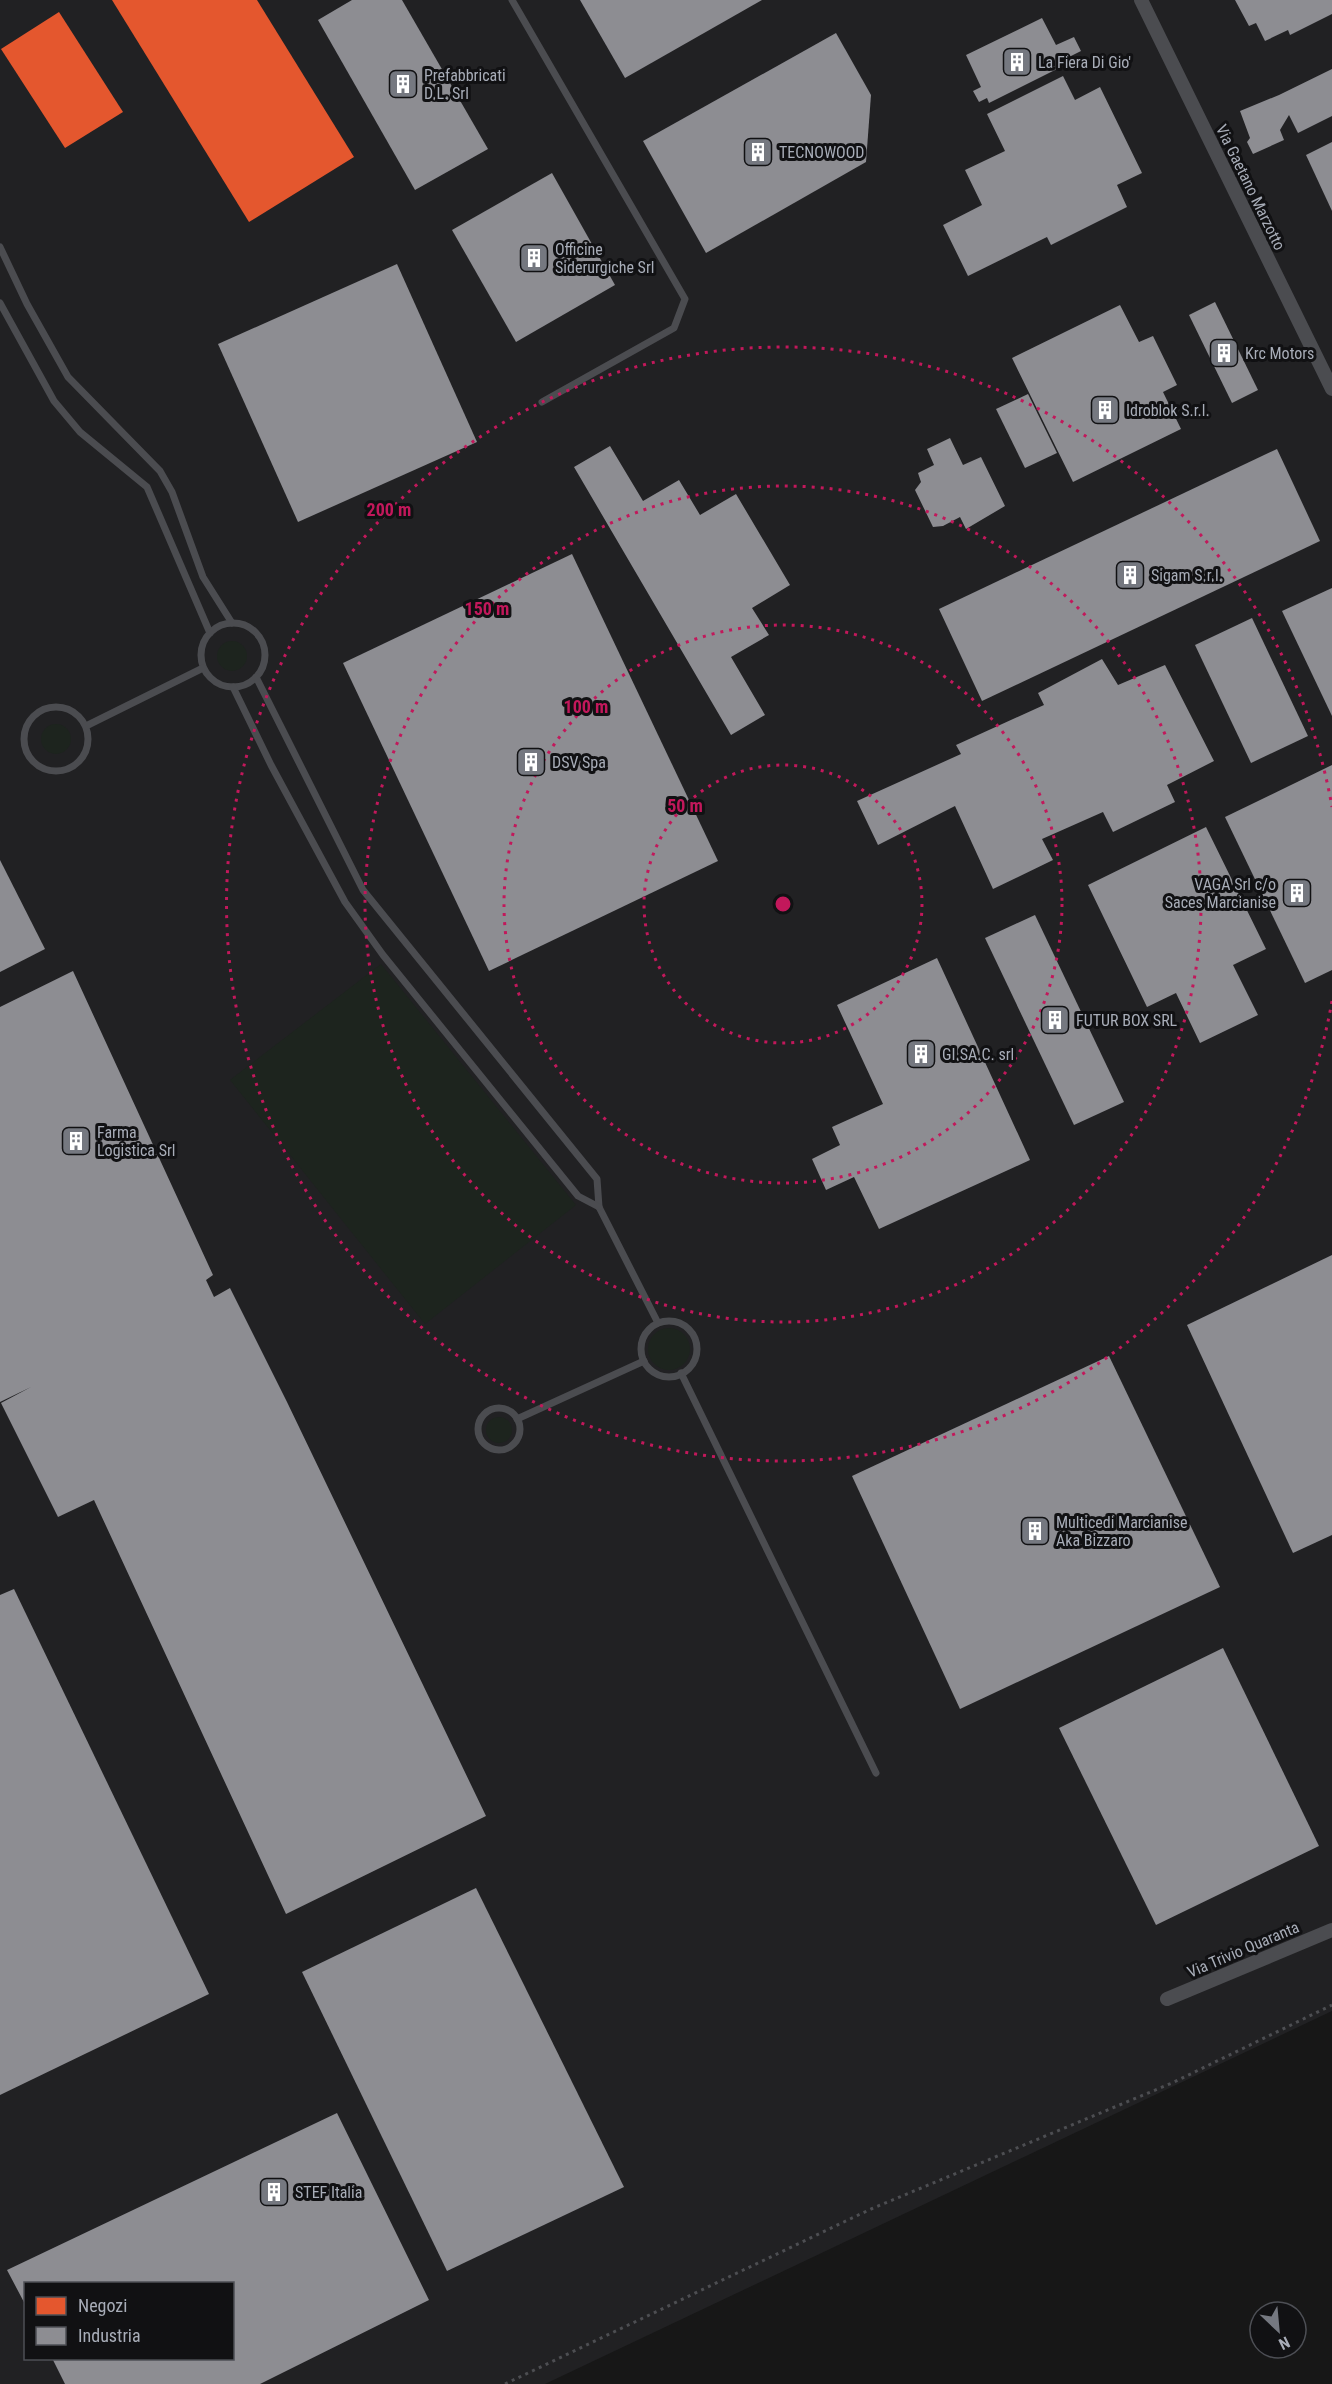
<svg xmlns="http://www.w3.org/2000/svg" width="1332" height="2384" viewBox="0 0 1332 2384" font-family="'Roboto Condensed',sans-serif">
  <rect width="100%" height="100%" fill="#171717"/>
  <!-- built -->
  <path fill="#212123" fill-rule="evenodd" d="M 0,0 L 1332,0 L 1332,2011 L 545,2384 L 0,2384 ZM 26,2284 L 232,2284 L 232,2358 L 26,2358 Z"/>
  <!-- green -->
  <g fill="#1d241e">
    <circle cx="232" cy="656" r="15"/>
    <circle cx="56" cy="739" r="15"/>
    <polygon points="381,964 576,1205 425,1324 230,1080"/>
    <circle cx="669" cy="1349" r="21"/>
    <circle cx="499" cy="1430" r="13"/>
  </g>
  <!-- shops -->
  <g fill="#e4572e">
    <polygon points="112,0 257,0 354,157 249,222"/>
    <polygon points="59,12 123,112 65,148 1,49"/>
  </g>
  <!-- industry -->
  <g fill="#8d8d92">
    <polygon points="352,0 402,0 488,149 415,190 318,20"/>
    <polygon points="580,0 762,0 625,78"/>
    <polygon points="1235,0 1332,0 1332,14 1290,35 1288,30 1265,41 1256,23 1249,26"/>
    <polygon points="1042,18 1056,45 1074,37 1081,51 1063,60 1065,65 989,103 987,98 979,102 973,91 981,87 966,55"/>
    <polygon points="836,33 871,95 866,162 706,253 643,141"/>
    <polygon points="1332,69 1332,116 1298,133 1289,115 1280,130 1284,140 1253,154 1247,142 1250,138 1240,111 1279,95"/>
    <polygon points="1063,76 1075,100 1100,87 1142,173 1117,185 1127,207 1051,245 1047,237 968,276 943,225 982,205 965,170 1005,151 987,114"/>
    <polygon points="1332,142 1332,211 1306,155"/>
    <polygon points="552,173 615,285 516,342 452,230"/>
    <polygon points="397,264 477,442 298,522 218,344"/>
    <polygon points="1215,302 1258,390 1232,403 1189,315"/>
    <polygon points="1120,305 1139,342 1153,336 1177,385 1163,392 1181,429 1073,482 1012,358"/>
    <polygon points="1028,394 1057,453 1025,468 996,409"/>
    <polygon points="950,438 963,465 981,457 1005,506 966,529 960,517 943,526 933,527 915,490 921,482 918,473 934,465 927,449"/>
    <polygon points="610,446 643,501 679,480 700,515 736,494 790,585 752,608 769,635 731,657 765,715 731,735 574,467"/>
    <polygon points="1277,449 1320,541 982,701 939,609"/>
    <polygon points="572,554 718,861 489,971 343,663"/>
    <polygon points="1332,588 1332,716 1282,611"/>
    <polygon points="1252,618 1308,736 1251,763 1195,645"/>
    <polygon points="1102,659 1118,685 1165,665 1214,761 1167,785 1175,802 1113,832 1103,812 1042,839 1053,860 993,889 955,806 878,845 857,801 961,754 956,745 1044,705 1038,693"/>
    <polygon points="1332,765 1332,970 1305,983 1225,817"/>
    <polygon points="1206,827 1266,949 1233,965 1258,1015 1200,1043 1176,993 1147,1007 1088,885"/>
    <polygon points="0,860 45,949 0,972"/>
    <polygon points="1035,915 1124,1102 1074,1125 985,938"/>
    <polygon points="937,958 1030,1160 879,1229 854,1177 826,1190 812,1159 840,1145 832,1127 883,1104 837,1005"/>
    <polygon points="73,971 213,1275 206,1280 214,1297 230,1288 287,1402 486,1816 286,1914 94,1500 58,1517 1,1403 31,1387 0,1402 0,1007"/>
    <polygon points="1332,1255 1332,1535 1293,1553 1187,1325"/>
    <polygon points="1109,1356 1220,1587 960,1709 852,1476"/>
    <polygon points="14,1589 209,1994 0,2095 0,1595"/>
    <polygon points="1223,1648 1319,1846 1156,1925 1059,1728"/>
    <polygon points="476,1888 624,2187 447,2271 302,1972"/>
    <polygon points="337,2113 429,2300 260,2384 65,2384 52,2358 232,2358 232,2284 26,2284 26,2306 7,2270"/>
  </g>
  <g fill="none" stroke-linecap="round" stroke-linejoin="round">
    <!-- path -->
    <polyline stroke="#4d4e52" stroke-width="3" stroke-dasharray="3 4.5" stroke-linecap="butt" points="505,2384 871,2209 1172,2083 1332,2005"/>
    <!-- service -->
    <g stroke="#4b4c50" stroke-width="7">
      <polyline points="512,0 685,299 674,328 542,402"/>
      <polyline points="0,247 27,304 68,377 160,471 172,492 203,577 232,623"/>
      <polyline points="0,303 54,401 80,432 147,487 210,633"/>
      <circle cx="233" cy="655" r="32"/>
      <polyline points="256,677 363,890 597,1179 599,1207 658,1323"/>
      <polyline points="233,687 271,765 345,902 383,955 578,1196 599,1207"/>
      <circle cx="56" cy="739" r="32"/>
      <polyline points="86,726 203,668"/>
      <circle cx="669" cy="1349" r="28"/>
      <polyline points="681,1373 876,1773"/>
      <circle cx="499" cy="1429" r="21"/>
      <polyline points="517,1419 644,1361"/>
    </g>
    <!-- minor -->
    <g stroke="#4b4c50" stroke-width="14">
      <polyline points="1141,0 1332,389"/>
      <polyline points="1167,1999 1332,1930"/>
    </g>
  </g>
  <!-- distance rings -->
  <g fill="none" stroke="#c2185b" stroke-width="3" stroke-dasharray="3 6">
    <circle cx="783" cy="904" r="139"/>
    <circle cx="783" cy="904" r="279"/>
    <circle cx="783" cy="904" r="418"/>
    <path d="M1332 1001A557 557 0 1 1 1332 807"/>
  </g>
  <!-- icons -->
  <defs>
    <g id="building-square" transform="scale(1.5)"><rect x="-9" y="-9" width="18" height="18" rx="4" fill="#757880" stroke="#111113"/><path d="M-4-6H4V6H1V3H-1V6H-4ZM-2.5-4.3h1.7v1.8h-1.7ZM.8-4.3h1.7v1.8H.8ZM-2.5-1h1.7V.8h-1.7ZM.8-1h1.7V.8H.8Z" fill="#fff"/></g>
  </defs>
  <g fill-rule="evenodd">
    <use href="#building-square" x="1017" y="62"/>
    <use href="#building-square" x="403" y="84"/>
    <use href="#building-square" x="758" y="152"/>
    <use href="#building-square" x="534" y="258"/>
    <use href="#building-square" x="1224" y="353"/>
    <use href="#building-square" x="1105" y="410"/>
    <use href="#building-square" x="1130" y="575"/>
    <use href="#building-square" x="531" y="762"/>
    <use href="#building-square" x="1297" y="893"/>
    <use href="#building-square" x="1055" y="1020"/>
    <use href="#building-square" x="921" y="1054"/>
    <use href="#building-square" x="76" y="1141"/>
    <use href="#building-square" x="1035" y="1531"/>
    <use href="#building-square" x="274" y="2192"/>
  </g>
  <g text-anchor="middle" stroke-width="6" stroke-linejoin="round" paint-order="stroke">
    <!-- poi labels -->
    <g font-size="16" fill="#a8adb8" stroke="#111113" text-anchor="start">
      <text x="1038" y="68">La Fiera Di Gio'</text>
      <text x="424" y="81">Prefabbricati<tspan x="424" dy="18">D.L. Srl</tspan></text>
      <text x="779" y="158">TECNOWOOD</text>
      <text x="555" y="255">Officine<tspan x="555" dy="18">Siderurgiche Srl</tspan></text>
      <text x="1245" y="359">Krc Motors</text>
      <text x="1126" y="416">Idroblok S.r.l.</text>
      <text x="1151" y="581">Sigam S.r.l.</text>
      <text x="552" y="768">DSV Spa</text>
      <text x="1276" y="890" text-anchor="end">VAGA Srl c/o<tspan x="1276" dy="18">Saces Marcianise</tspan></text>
      <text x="1076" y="1026">FUTUR BOX SRL</text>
      <text x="942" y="1060">GI.SA.C. srl</text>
      <text x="97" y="1138">Farma<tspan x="97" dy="18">Logistica Srl</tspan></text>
      <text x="1056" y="1528">Multicedi Marcianise<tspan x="1056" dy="18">Aka Bizzaro</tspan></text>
      <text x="295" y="2198">STEF Italia</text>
    </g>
    <!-- street labels -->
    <g font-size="16" fill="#a8adb8" stroke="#111113">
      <text transform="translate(1251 187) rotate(64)" y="6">Via Gaetano Marzotto</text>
      <text transform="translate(1243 1949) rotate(-23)" y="6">Via Trivio Quaranta</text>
    </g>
  </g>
  <circle cx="783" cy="904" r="9" fill="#c2185b" stroke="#111113" stroke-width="3"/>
  <g font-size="18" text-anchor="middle" font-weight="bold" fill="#c2185b" stroke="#111113" stroke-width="6" stroke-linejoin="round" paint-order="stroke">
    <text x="389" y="516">200 m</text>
    <text x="487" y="615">150 m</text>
    <text x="586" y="713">100 m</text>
    <text x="685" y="812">50 m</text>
  </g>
  <!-- legend -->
  <rect x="24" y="2282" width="210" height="78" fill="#111113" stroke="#4d4f55" stroke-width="1.5"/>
  <rect x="36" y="2297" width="30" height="18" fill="#e4572e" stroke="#4d4f55" stroke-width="1.5"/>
  <text x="78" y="2312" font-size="18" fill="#a8adb8">Negozi</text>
  <rect x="36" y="2327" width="30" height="18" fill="#8d8d92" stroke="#4d4f55" stroke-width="1.5"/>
  <text x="78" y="2342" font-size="18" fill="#a8adb8">Industria</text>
  <!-- north arrow -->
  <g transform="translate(1278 2330) rotate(154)"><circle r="28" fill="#111113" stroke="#4d4f55" stroke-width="1.5"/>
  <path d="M0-4.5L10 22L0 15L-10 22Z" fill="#757880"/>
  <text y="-9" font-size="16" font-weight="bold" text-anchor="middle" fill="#a8adb8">N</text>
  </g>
</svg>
